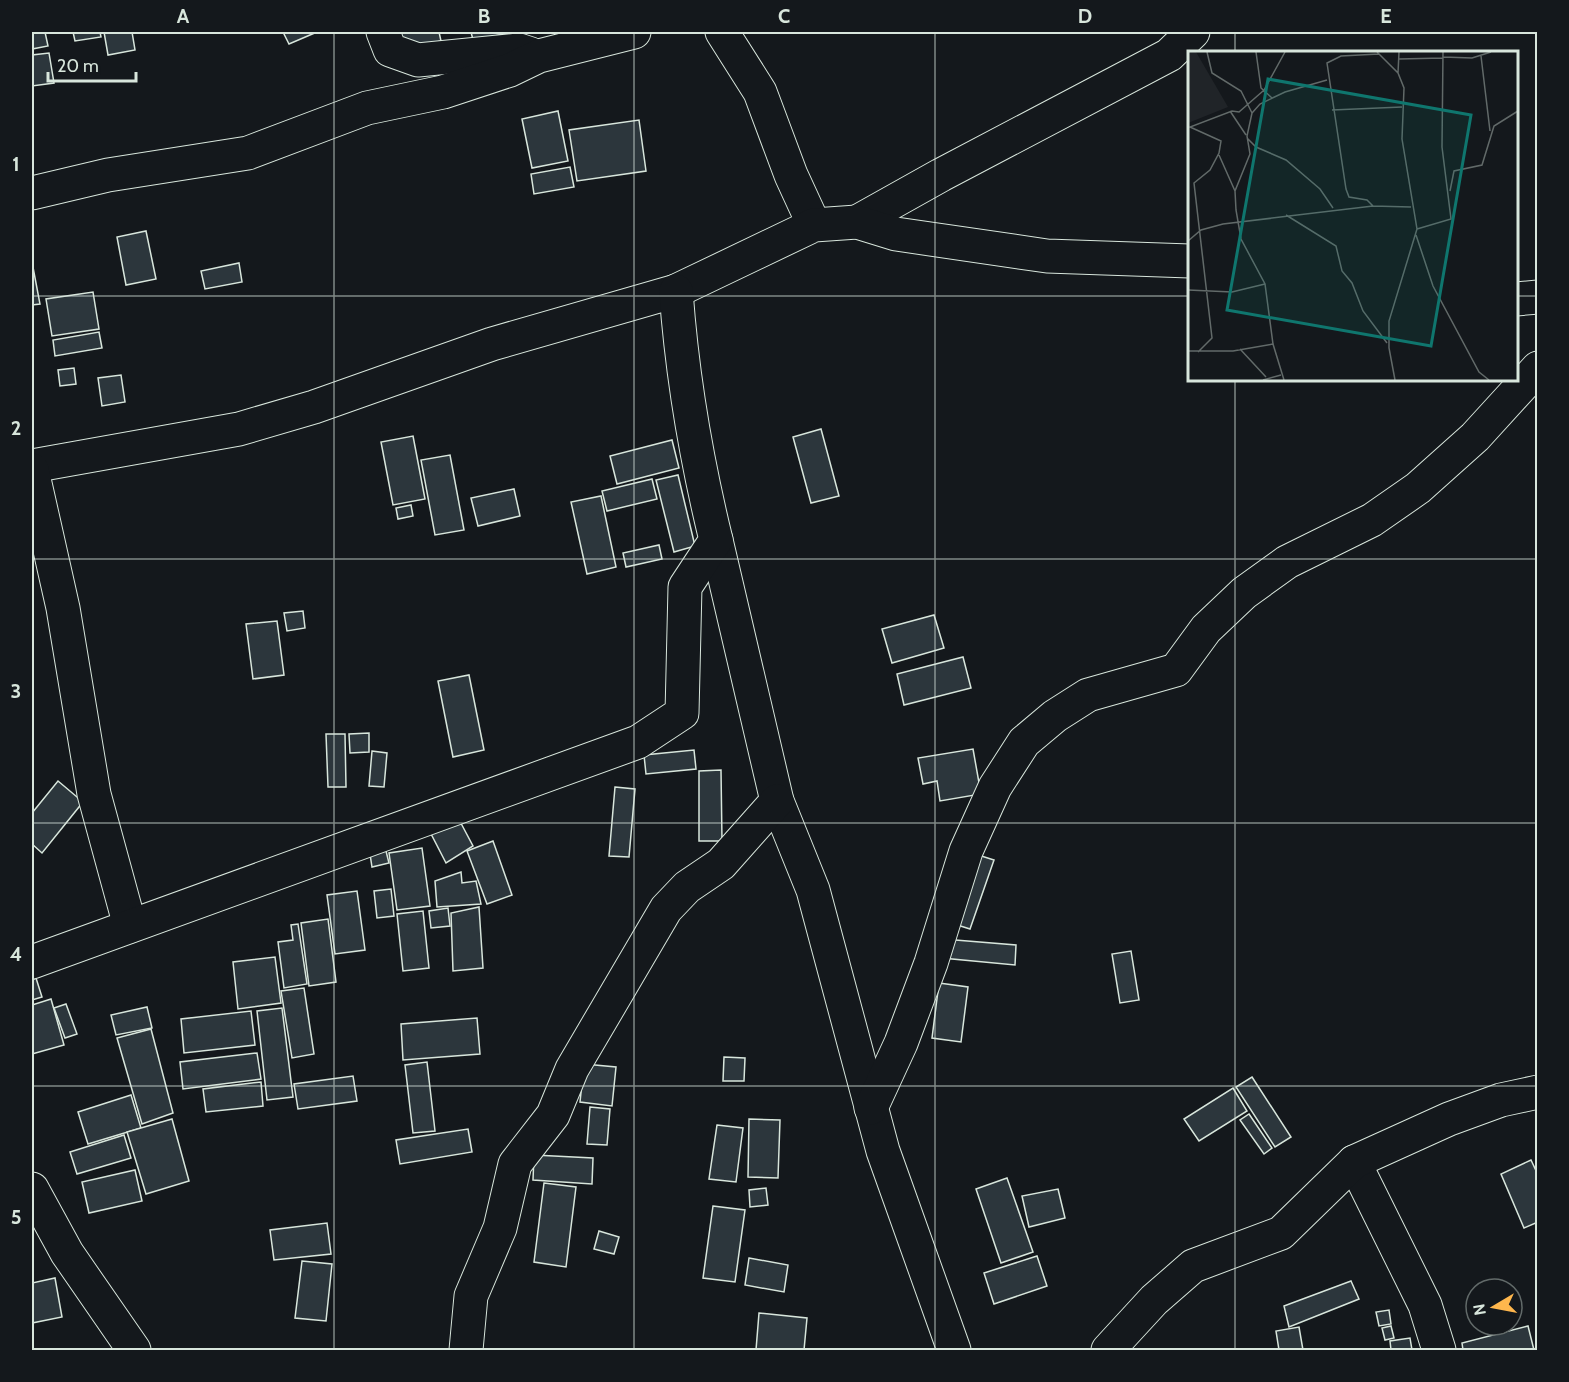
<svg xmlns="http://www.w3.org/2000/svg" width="1569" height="1382" viewBox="0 0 1569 1382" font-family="Cabin,sans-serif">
  <rect width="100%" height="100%" fill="#14181c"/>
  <!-- building -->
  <g fill="#2c363c" stroke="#d8e6dc" stroke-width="1.5">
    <polygon points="32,32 45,32 48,46 32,49"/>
    <polygon points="73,32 100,32 101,37 75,41"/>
    <polygon points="104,32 132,32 135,50 108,55"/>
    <polygon points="283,32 317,32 289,44"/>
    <polygon points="398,32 439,32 441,41 402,50"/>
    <polygon points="471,32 515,32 473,40"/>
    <polygon points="49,53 54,83 32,86 32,55"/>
    <polygon points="558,111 568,161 532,168 522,119"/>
    <polygon points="639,120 646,171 577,181 569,130"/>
    <polygon points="570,167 574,187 534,194 531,174"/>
    <polygon points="146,231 156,279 126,285 117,237"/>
    <polygon points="32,262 40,304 32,305"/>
    <polygon points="239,263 242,282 205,289 201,271"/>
    <polygon points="93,292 99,329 52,336 46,299"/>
    <polygon points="99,332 102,348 55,356 53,340"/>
    <polygon points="74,368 76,384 60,386 58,370"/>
    <polygon points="121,375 125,402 102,406 98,378"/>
    <polygon points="821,429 839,496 811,503 793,437"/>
    <polygon points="413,436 425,499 393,505 381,442"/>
    <polygon points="672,440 679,468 617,484 610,456"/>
    <polygon points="450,455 464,530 435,535 421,460"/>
    <polygon points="678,475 695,546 674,552 656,480"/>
    <polygon points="652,479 657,499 607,511 602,491"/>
    <polygon points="514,489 520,516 478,526 471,498"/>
    <polygon points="601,496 616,567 587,574 571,502"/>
    <polygon points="411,505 413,516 398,519 396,508"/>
    <polygon points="659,545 662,559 626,567 623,553"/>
    <polygon points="303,611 305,628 287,631 284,613"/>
    <polygon points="934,615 944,648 892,663 882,629"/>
    <polygon points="277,621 284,675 253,679 246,624"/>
    <polygon points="963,657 971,688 904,705 897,674"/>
    <polygon points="469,675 484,750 453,757 438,681"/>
    <polygon points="369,733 369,752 350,753 349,734"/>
    <polygon points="326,734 345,734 346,787 328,787"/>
    <polygon points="973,749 981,794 940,801 937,781 923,784 918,758"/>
    <polygon points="694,750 696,769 646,774 644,755"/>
    <polygon points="372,751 387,753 384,787 369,786"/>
    <polygon points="721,770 722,841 699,841 699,771"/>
    <polygon points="58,781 83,802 42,853 32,844 32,813"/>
    <polygon points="615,787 635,789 629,857 609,856"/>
    <polygon points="455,812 473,846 446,863 427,826"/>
    <polygon points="493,841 512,895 487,904 467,851"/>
    <polygon points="422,848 430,906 397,910 389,853"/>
    <polygon points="386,851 389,863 372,867 370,854"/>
    <polygon points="975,854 994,860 970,929 951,923"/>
    <polygon points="461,872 462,883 476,881 481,904 437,907 435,881"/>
    <polygon points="391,889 394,916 377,918 374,891"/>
    <polygon points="357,891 365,950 335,954 327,895"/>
    <polygon points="479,907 483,968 453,971 451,913"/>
    <polygon points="448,908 450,926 431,928 429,911"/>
    <polygon points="423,911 429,968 403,971 397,914"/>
    <polygon points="328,919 336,982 309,986 301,923"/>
    <polygon points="298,924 307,984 284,988 278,942 293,940 291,925"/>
    <polygon points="943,939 1016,945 1015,965 942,958"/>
    <polygon points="1131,951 1139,1000 1120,1003 1112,954"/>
    <polygon points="275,957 281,1003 238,1009 233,962"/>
    <polygon points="36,978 42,997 32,1000 32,980"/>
    <polygon points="939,983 968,987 961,1042 932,1038"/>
    <polygon points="304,988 314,1054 292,1058 281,991"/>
    <polygon points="51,999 64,1045 32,1054 32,1005"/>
    <polygon points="66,1004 77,1034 65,1038 54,1008"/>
    <polygon points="147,1007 152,1028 116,1035 111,1015"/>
    <polygon points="282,1008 293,1097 267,1100 257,1011"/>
    <polygon points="251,1011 255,1045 184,1053 181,1019"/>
    <polygon points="477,1018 480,1054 403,1060 401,1024"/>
    <polygon points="151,1029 173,1113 142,1124 117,1038"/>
    <polygon points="257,1053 261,1079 183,1089 180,1062"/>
    <polygon points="724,1057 745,1058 744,1081 723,1081"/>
    <polygon points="427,1062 435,1131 413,1133 405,1065"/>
    <polygon points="584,1064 616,1067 612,1106 580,1102"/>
    <polygon points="353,1076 357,1101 298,1109 294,1084"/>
    <polygon points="1252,1077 1291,1137 1275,1147 1236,1087"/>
    <polygon points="261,1082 263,1106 206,1112 203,1089"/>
    <polygon points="1233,1088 1247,1111 1199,1141 1184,1119"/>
    <polygon points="131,1095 141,1128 88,1144 78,1112"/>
    <polygon points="590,1107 610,1109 607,1145 587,1144"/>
    <polygon points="1249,1114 1272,1148 1264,1154 1240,1120"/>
    <polygon points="172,1119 189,1181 146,1194 127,1132"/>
    <polygon points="749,1119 780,1120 778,1178 748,1177"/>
    <polygon points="717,1125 743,1128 736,1182 709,1179"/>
    <polygon points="468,1129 472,1152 400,1164 396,1140"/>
    <polygon points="124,1135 131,1158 77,1174 70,1152"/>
    <polygon points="534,1155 593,1158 592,1184 533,1180"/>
    <polygon points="1531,1160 1538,1175 1538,1222 1524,1228 1501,1174"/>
    <polygon points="135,1170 142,1201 89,1213 82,1182"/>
    <polygon points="1007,1178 1033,1252 1001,1263 976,1189"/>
    <polygon points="544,1183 576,1187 566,1267 534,1262"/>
    <polygon points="766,1188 768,1205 750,1207 749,1190"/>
    <polygon points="1058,1189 1065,1218 1029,1227 1022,1196"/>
    <polygon points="713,1206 745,1210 735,1282 703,1278"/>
    <polygon points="327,1223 331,1254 274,1260 270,1230"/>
    <polygon points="599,1231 619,1237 614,1254 594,1249"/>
    <polygon points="1037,1256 1047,1286 994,1304 984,1273"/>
    <polygon points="749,1258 788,1265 784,1292 745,1285"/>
    <polygon points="302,1261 332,1264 326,1321 295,1318"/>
    <polygon points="55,1278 62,1317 32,1323 32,1283"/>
    <polygon points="1351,1281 1359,1299 1289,1327 1284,1306"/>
    <polygon points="1389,1310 1391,1324 1379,1326 1376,1312"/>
    <polygon points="759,1313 807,1318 804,1350 756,1350"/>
    <polygon points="1391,1326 1394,1338 1385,1340 1382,1328"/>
    <polygon points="1528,1326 1534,1350 1463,1350 1462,1343"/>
    <polygon points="1299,1327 1303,1350 1279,1350 1276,1331"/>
    <polygon points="1410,1338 1412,1350 1391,1350 1390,1341"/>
  </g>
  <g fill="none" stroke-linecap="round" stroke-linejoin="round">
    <!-- minor casing -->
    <g stroke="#d8e6dc" stroke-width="35">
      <g id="minor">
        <polyline points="383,32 390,50 418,60 519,50 531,54"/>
        <polyline points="722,32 760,92 791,175 814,225"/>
        <polyline points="32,193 108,175 248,153 367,108 443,92 510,70 539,56 634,32"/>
        <polyline points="857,222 941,175 1169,55 1193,32"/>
        <polyline points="1516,299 1538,297"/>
        <polyline points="32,466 239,429 314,407 492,344 676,291 814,225 857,222 896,234 1047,256 1190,261"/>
        <polyline points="32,470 63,608 94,794 130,926"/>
        <polyline points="716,540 777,801 813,890 883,1151 954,1350"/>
        <path d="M 32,962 L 638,742 L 682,713 L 685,587 L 716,540 C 696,458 682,375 676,291"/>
        <polyline points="871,1108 901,1043 931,963 966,851 995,787 1024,742 1055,716 1088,695 1176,670 1206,629 1244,593 1287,562 1372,520 1418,488 1475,437 1538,368"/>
        <polyline points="1354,1162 1425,1305 1439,1350"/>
        <polyline points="32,1189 67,1253 134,1350"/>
        <polyline points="466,1350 471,1296 500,1228 515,1164 553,1115 572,1069 666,909 687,887 721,864 777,801"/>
        <polyline points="1108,1350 1154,1300 1193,1266 1281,1233 1354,1162 1449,1119 1501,1100 1538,1092"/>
      </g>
    </g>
    <!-- minor -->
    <use href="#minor" stroke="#14181c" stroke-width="33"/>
  </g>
  <!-- grid -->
  <path fill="none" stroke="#d8e6dc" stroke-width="1.5" stroke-opacity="0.55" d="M 334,32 L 334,1350M 634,32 L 634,1350M 935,32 L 935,1350M 1235,32 L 1235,52M 32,296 L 1190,296M 1516,296 L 1538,296M 1235,380 L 1235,1350M 32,559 L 1538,559M 32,823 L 1538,823M 32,1086 L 1538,1086"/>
  <!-- overview -->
  <g transform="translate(1188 51)">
    <rect width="330" height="330" fill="#14181c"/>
    <path d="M 0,1 L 8,1 L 40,56 L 0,72 Z" fill="#202428"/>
    <path fill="none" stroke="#626a69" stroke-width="1.5" d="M 19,1 L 24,22 L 53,40 L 64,62 L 59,85 L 62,103 L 47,140 L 48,159 L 53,188 L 77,233 L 85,293 L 96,329M 68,1 L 73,37 L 84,47M 189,1 L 210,22 L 216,37 L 214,88 L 229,178 L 201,270 L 201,297 L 207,329M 191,3 L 153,5 L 139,12 L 158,138 L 161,146 L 179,149 L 185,155 L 223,156M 293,5 L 302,80M 255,6 L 284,7 L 303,1M 211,8 L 255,7M 210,22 L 211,1M 75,41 L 97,1M 144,59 L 214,56M 42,60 L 58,84M 64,62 L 72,53 L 97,41 L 139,29M 59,87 L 68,96 L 98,109 L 132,138 L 145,157M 31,104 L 47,140M 262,140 L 266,120 L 294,114 L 306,75 L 330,60M 98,164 L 148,195 L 154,220 L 164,232 L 175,260 L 199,292M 229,178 L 263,168 L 254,96 L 255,1M 228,184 L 245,235 L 291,321 L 301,329M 0,190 L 13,179 L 35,173 L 185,155M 0,239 L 44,241 L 77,233M 52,298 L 78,326M 0,300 L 45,300 L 85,293M 10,301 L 24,287 L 6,132 L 22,119 L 31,102 L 33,90 L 2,76 L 44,60 L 51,61 L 75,40M 75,329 L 93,324"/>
    <path fill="#0f766e" fill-opacity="0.15" stroke="#0f766e" stroke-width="3" d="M 80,28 L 283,64 L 243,295 L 39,259 Z"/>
    <rect width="330" height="330" fill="none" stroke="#d8e6dc" stroke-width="3"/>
  </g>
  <!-- border -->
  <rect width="1569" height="1382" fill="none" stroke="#14181c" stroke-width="66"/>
  <!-- north arrow -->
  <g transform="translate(1494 1307) rotate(260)"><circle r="28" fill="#14181c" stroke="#626a69" stroke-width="1.5"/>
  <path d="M0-4.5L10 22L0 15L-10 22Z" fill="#ffb74d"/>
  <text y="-9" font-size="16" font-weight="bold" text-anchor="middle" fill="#d8e6dc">N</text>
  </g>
  <!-- scale -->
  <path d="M48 72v9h88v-9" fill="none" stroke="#d8e6dc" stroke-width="3"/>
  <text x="57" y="72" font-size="18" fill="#d8e6dc" stroke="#14181c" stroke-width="4.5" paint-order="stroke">20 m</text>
  <rect x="33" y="33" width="1503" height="1316" fill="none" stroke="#d8e6dc" stroke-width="2"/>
  <g font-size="20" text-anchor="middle" font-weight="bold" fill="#d8e6dc">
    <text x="183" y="23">A</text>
    <text x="484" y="23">B</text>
    <text x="784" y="23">C</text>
    <text x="1085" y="23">D</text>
    <text x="1386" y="23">E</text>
    <text x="16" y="171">1</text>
    <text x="16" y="435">2</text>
    <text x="16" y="698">3</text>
    <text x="16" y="961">4</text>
    <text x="16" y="1224">5</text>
  </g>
</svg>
